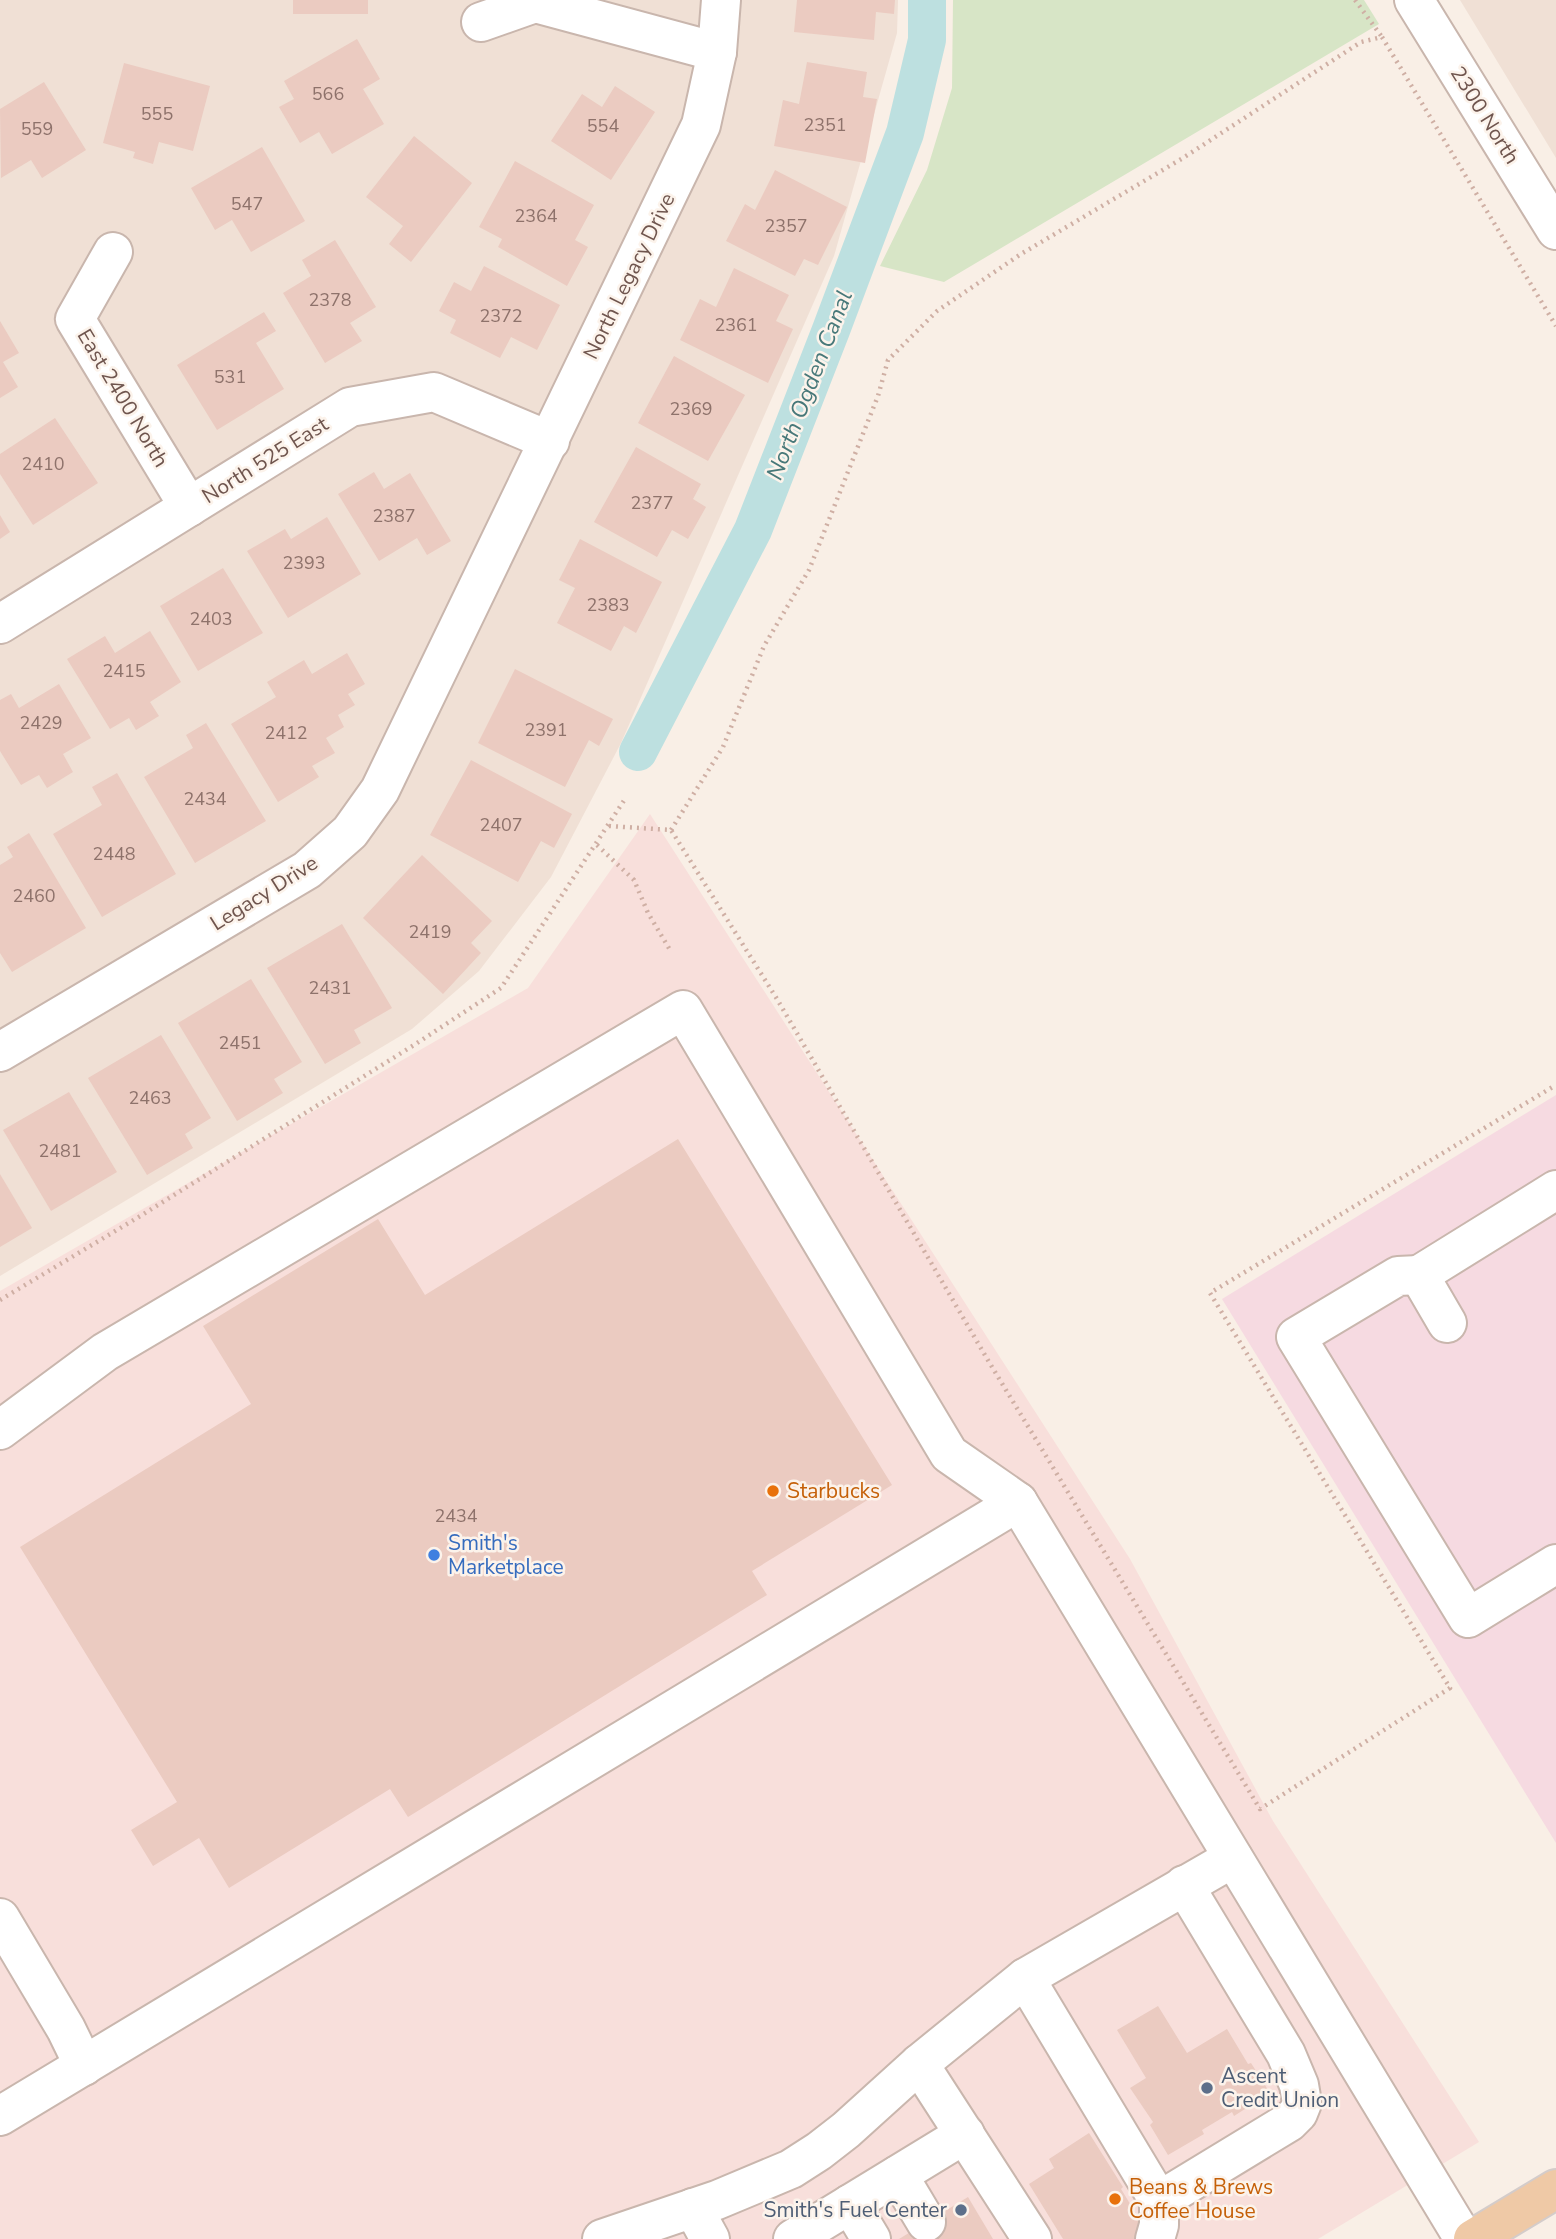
<svg xmlns="http://www.w3.org/2000/svg" width="1556" height="2239" viewBox="0 0 1556 2239" font-family="'Nunito Sans',sans-serif">
  <rect width="100%" height="100%" fill="#f9efe6"/>
  <!-- residential -->
  <g fill="#f0e0d5">
    <polygon points="0,0 898,0 897,33 834,256 621,743 551,877 479,971 412,1029 0,1276"/>
    <polygon points="1460,0 1556,0 1556,158"/>
  </g>
  <!-- commercial -->
  <polygon fill="#f8dfdb" points="650,814 1130,1559 1273,1821 1479,2142 1318,2239 0,2239 0,1291 528,988"/>
  <!-- medical -->
  <polygon fill="#f6dae1" points="1556,1095 1556,1843 1222,1299"/>
  <!-- green -->
  <polygon fill="#d7e5c6" points="953,0 1364,0 1379,24 944,282 880,266 927,170 952,88"/>
  <g fill="none" stroke-linecap="round" stroke-linejoin="round">
    <!-- canal -->
    <polyline stroke="#bde0e0" stroke-width="38" points="638,752 753,530 831,330 905,133 927,40 927,0"/>
  </g>
  <!-- building -->
  <g fill="#ebcbc1">
    <rect x="293" y="0" width="75" height="14"/>
    <polygon points="797,0 895,0 894,14 876,12 874,40 794,32"/>
    <polygon points="357,39 380,79 363,89 384,124 332,154 319,132 300,143 279,107 294,99 284,81"/>
    <polygon points="807,62 867,72 863,97 877,99 865,163 774,146 783,100 799,104"/>
    <polygon points="124,63 210,86 193,151 159,142 153,164 133,158 135,152 103,143"/>
    <polygon points="44,82 86,150 42,178 31,160 1,178 0,109"/>
    <polygon points="615,86 655,112 611,180 551,141 582,94 602,107"/>
    <polygon points="414,136 472,183 411,262 389,244 403,226 366,197"/>
    <polygon points="262,147 305,221 251,252 232,220 215,230 191,188"/>
    <polygon points="515,161 594,205 575,240 588,247 567,286 498,247 502,239 479,227"/>
    <polygon points="775,170 847,207 818,265 804,259 795,276 726,241 745,204 755,210"/>
    <polygon points="335,240 376,307 350,323 362,341 325,363 283,293 311,276 302,260"/>
    <polygon points="484,266 560,305 537,350 511,337 500,358 450,333 456,320 439,311 454,282 471,291"/>
    <polygon points="734,268 789,295 776,321 793,329 768,383 680,340 700,299 716,307"/>
    <polygon points="264,312 276,331 256,343 284,389 217,430 177,365"/>
    <polygon points="0,321 19,353 3,362 18,387 0,398"/>
    <polygon points="674,356 745,395 708,461 638,423"/>
    <polygon points="55,418 98,483 33,525 0,474 0,454"/>
    <polygon points="636,447 701,484 693,499 706,507 688,539 672,530 657,557 594,522"/>
    <polygon points="374,472 384,489 410,473 451,541 427,555 417,538 379,561 338,494"/>
    <polygon points="0,515 10,532 0,539"/>
    <polygon points="327,517 361,574 288,618 247,551 285,529 291,539"/>
    <polygon points="580,539 662,582 636,633 624,626 611,651 557,623 575,588 559,580"/>
    <polygon points="223,568 263,633 198,671 160,606"/>
    <polygon points="150,631 181,682 150,702 159,716 136,730 129,718 110,729 67,659 105,636 115,653"/>
    <polygon points="347,653 365,684 348,694 355,705 338,715 344,727 326,738 335,753 312,766 319,777 278,802 231,724 276,697 267,682 304,660 312,674"/>
    <polygon points="515,669 613,719 599,746 589,740 565,787 478,743"/>
    <polygon points="59,684 91,738 63,754 73,772 47,788 39,775 21,785 0,751 0,700 11,694 19,708"/>
    <polygon points="206,723 266,821 195,863 144,777 193,748 186,735"/>
    <polygon points="471,760 572,814 554,848 541,841 518,882 430,835"/>
    <polygon points="117,773 176,874 102,917 53,834 102,805 92,787"/>
    <polygon points="29,833 86,928 12,972 0,953 0,865 13,857 7,847"/>
    <polygon points="422,855 492,921 471,943 481,953 443,994 363,918"/>
    <polygon points="342,924 392,1008 354,1030 361,1043 325,1064 267,968"/>
    <polygon points="251,979 302,1062 274,1079 283,1093 237,1121 178,1023"/>
    <polygon points="161,1035 211,1118 185,1134 193,1148 147,1175 88,1078"/>
    <polygon points="69,1092 117,1172 51,1211 3,1130"/>
    <polygon points="678,1139 892,1485 752,1571 767,1595 408,1817 390,1789 229,1888 199,1838 153,1866 131,1830 177,1802 20,1547 251,1404 203,1326 378,1219 425,1295"/>
    <polygon points="0,1174 32,1228 0,1247"/>
    <polygon points="1158,2006 1187,2053 1227,2029 1248,2064 1251,2063 1270,2093 1234,2116 1232,2112 1202,2130 1204,2134 1168,2155 1150,2125 1153,2122 1130,2088 1146,2078 1117,2030"/>
    <polygon points="1089,2133 1123,2187 1121,2189 1143,2225 1145,2239 1063,2239 1029,2184 1054,2168 1049,2159"/>
    <polygon points="968,2197 993,2239 899,2239"/>
  </g>
  <g fill="none" stroke-linecap="round" stroke-linejoin="round">
    <!-- minor casing -->
    <g stroke="#c9b6ad" stroke-width="42">
      <g id="minor">
        <polyline points="1414,0 1556,230"/>
        <polyline points="481,22 535,3 717,52"/>
        <polyline points="113,252 75,319 189,507"/>
        <polyline points="0,624 350,407 434,392 550,441"/>
        <polyline points="0,1052 307,870 350,832 380,790 701,125 717,52 721,0"/>
        <polyline points="1419,1275 1398,1276 1296,1337 1468,1618 1556,1564"/>
        <polyline points="1447,1323 1419,1275 1556,1190"/>
        <polyline points="0,1430 105,1352 683,1010 949,1454 1018,1502 1464,2239"/>
        <polyline points="0,1918 66,2029 84,2066"/>
        <polyline points="1025,1978 1159,2201 1159,2225 1155,2239"/>
        <polyline points="919,2064 1032,2239"/>
        <polyline points="0,2116 1018,1502"/>
        <polyline points="898,2175 926,2222"/>
        <polyline points="1159,2201 1289,2122 1298,2113 1302,2103 1299,2085 1286,2054 1184,1885"/>
        <polyline points="850,2204 871,2239"/>
        <polyline points="693,2208 710,2239"/>
        <polyline points="602,2239 717,2200 791,2169 819,2151 846,2130 919,2064 1025,1978 1233,1858"/>
        <polyline points="793,2239 965,2134"/>
      </g>
    </g>
    <!-- major casing -->
    <g stroke="#d4ccca" stroke-width="42">
      <polyline id="major" points="1473,2239 1556,2189"/>
    </g>
    <!-- path -->
    <g stroke="#cfafa4" stroke-width="4.5" stroke-dasharray="2 5" stroke-linecap="butt">
      <polyline points="1355,0 1382,37"/>
      <polyline points="609,826 671,830 777,999 989,1362 1260,1809 1450,1688 1210,1293 1556,1085"/>
      <polyline points="671,830 723,747 764,646 809,570 878,396 888,360 937,311 1021,254 1183,158 1361,42 1382,37 1556,326"/>
      <polyline points="597,845 634,880 648,913 670,950"/>
      <polyline points="0,1300 142,1215 414,1045 501,988 625,799"/>
    </g>
    <!-- minor -->
    <use href="#minor" stroke="#fff" stroke-width="38"/>
    <!-- major -->
    <use href="#major" stroke="#efc9a6" stroke-width="38"/>
  </g>
  <!-- markers -->
  <g fill="#e8710a" stroke="#fcf3eb" stroke-width="2.5">
    <circle cx="773" cy="1491" r="7"/>
    <circle cx="1115" cy="2199" r="7"/>
  </g>
  <circle fill="#3f7fe0" stroke="#fcf3eb" stroke-width="2.5" cx="434" cy="1555" r="7"/>
  <g fill="#5c6f8a" stroke="#fcf3eb" stroke-width="2.5">
    <circle cx="1207" cy="2088" r="7"/>
    <circle cx="961" cy="2210" r="7"/>
  </g>
  <g text-anchor="middle" stroke-width="5" stroke-linejoin="round" paint-order="stroke">
    <!-- number labels -->
    <g font-size="18" fill="#8e726b">
      <text x="328" y="100">566</text>
      <text x="157" y="120">555</text>
      <text x="825" y="131">2351</text>
      <text x="603" y="132">554</text>
      <text x="37" y="135">559</text>
      <text x="247" y="210">547</text>
      <text x="536" y="222">2364</text>
      <text x="786" y="232">2357</text>
      <text x="330" y="306">2378</text>
      <text x="501" y="322">2372</text>
      <text x="736" y="331">2361</text>
      <text x="230" y="383">531</text>
      <text x="691" y="415">2369</text>
      <text x="43" y="470">2410</text>
      <text x="652" y="509">2377</text>
      <text x="394" y="522">2387</text>
      <text x="304" y="569">2393</text>
      <text x="608" y="611">2383</text>
      <text x="211" y="625">2403</text>
      <text x="124" y="677">2415</text>
      <text x="41" y="729">2429</text>
      <text x="546" y="736">2391</text>
      <text x="286" y="739">2412</text>
      <text x="205" y="805">2434</text>
      <text x="501" y="831">2407</text>
      <text x="114" y="860">2448</text>
      <text x="34" y="902">2460</text>
      <text x="430" y="938">2419</text>
      <text x="330" y="994">2431</text>
      <text x="240" y="1049">2451</text>
      <text x="150" y="1104">2463</text>
      <text x="60" y="1157">2481</text>
      <text x="456" y="1522">2434</text>
    </g>
    <!-- street labels -->
    <g font-size="21" fill="#6f554e" stroke="#fcf3eb">
      <text transform="translate(1485 115) rotate(58)" y="7">2300 North</text>
      <text transform="translate(629 276) rotate(-64)" y="7">North Legacy Drive</text>
      <text transform="translate(123 398) rotate(59)" y="7">East 2400 North</text>
      <text transform="translate(265 460) rotate(-32)" y="7">North 525 East</text>
      <text transform="translate(264 893) rotate(-32)" y="7">Legacy Drive</text>
    </g>
    <!-- food labels -->
    <g font-size="21" fill="#c56008" stroke="#fcf3eb" text-anchor="start">
      <text x="787" y="1498">Starbucks</text>
      <text x="1129" y="2194">Beans &amp; Brews<tspan x="1129" dy="24">Coffee House</tspan></text>
    </g>
    <!-- shop labels -->
    <g font-size="21" fill="#366cbe" stroke="#fcf3eb" text-anchor="start">
      <text x="448" y="1550">Smith's<tspan x="448" dy="24">Marketplace</tspan></text>
    </g>
    <!-- service labels -->
    <g font-size="21" fill="#4e5e75" stroke="#fcf3eb" text-anchor="start">
      <text x="1221" y="2083">Ascent<tspan x="1221" dy="24">Credit Union</tspan></text>
      <text x="947" y="2217" text-anchor="end">Smith's Fuel Center</text>
    </g>
    <!-- water labels -->
    <g font-size="23" font-style="italic" fill="#477879" stroke="#fcf3eb">
      <text transform="translate(809 385) rotate(-69)" y="8">North Ogden Canal</text>
    </g>
  </g>
</svg>
